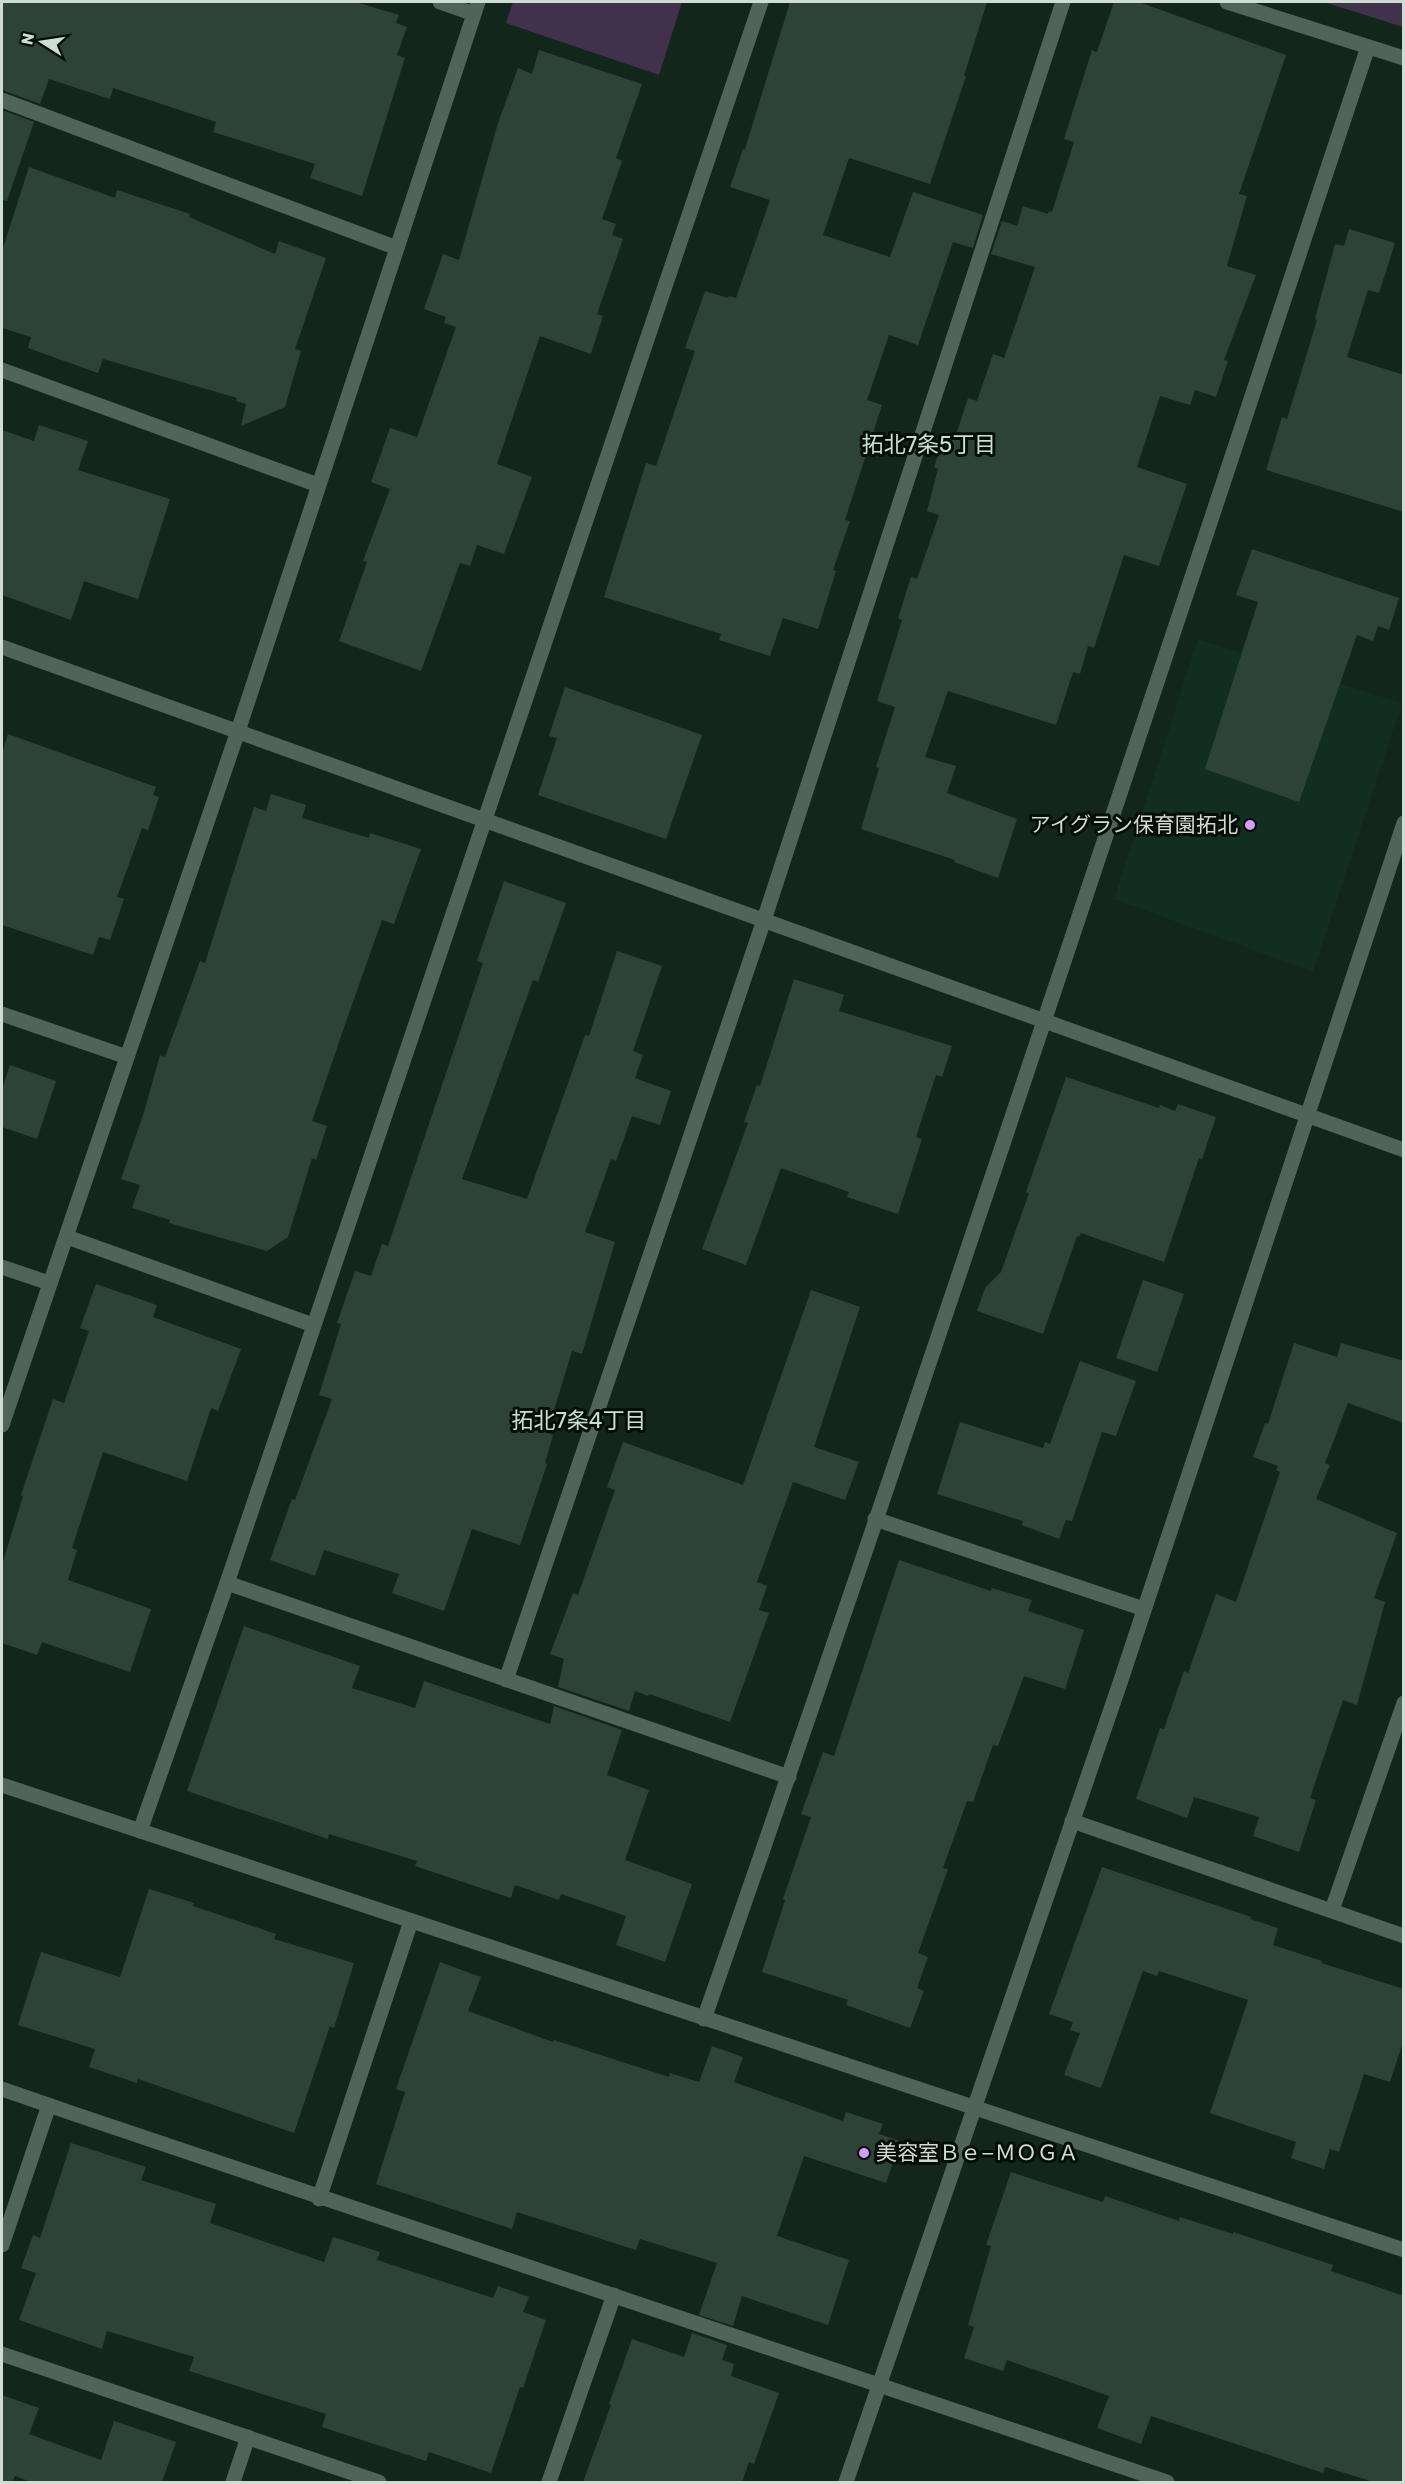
<svg xmlns="http://www.w3.org/2000/svg" width="1405" height="2484" viewBox="0 0 1405 2484" font-family="Rubik,'Noto Sans JP',sans-serif">
  <rect width="100%" height="100%" fill="#12261c"/>
  <!-- built -->
  <polygon fill="#112e20" points="1198,639 1402,703 1313,972 1114,899"/>
  <!-- green -->
  <g fill="#41314c">
    <polygon points="513,2 682,2 659,75 506,23"/>
    <polygon points="1324,2 1403,2 1403,27"/>
  </g>
  <!-- building -->
  <g fill="#2e4338">
    <polygon points="2,2 356,2 399,15 396,23 407,27 397,55 405,58 362,196 310,178 315,164 213,132 216,122 113,88 110,99 49,79 40,104 2,90"/>
    <polygon points="790,2 987,2 964,76 966,76 930,184 849,158 823,235 890,257 913,192 983,215 973,248 953,242 918,345 889,335 867,400 882,405 845,520 850,521 833,570 836,571 818,629 783,618 770,656 719,640 721,634 604,597 646,463 656,466 695,351 685,348 705,291 728,298 729,296 736,298 770,200 730,187 743,149 745,149"/>
    <polygon points="1114,2 1139,2 1286,55 1239,194 1247,196 1227,266 1256,275 1224,360 1228,361 1216,397 1195,390 1190,405 1160,396 1137,467 1187,484 1159,566 1124,555 1094,648 1088,646 1080,674 1073,672 1056,725 948,691 925,757 956,766 947,793 1017,819 998,878 954,862 955,860 861,829 879,768 876,767 895,707 877,701 902,620 898,618 911,577 917,579 939,515 927,511 938,469 934,467 946,432 956,435 968,398 977,401 993,354 1004,358 1035,267 991,254 1002,221 1017,226 1023,206 1048,214 1049,211 1052,212 1074,142 1064,139 1092,50 1097,52"/>
    <polygon points="539,50 642,84 616,158 622,161 602,219 616,224 612,235 623,239 597,314 603,316 591,354 540,336 497,464 532,477 504,554 477,545 470,566 460,563 421,671 339,641 367,562 363,561 390,489 371,482 390,428 417,437 456,327 444,323 446,317 424,309 443,254 459,260 498,123 518,68 532,74"/>
    <polygon points="2,110 34,122 7,201 2,200"/>
    <polygon points="29,167 115,198 117,190 190,214 189,217 275,254 279,241 326,258 295,349 301,351 285,407 241,426 246,404 236,401 237,398 103,359 98,373 28,348 31,337 2,328 2,251"/>
    <polygon points="1349,229 1395,243 1379,293 1368,290 1347,357 1404,375 1404,512 1266,470 1282,417 1287,419 1317,320 1315,319 1335,244 1344,246"/>
    <polygon points="39,425 88,441 78,470 170,499 138,599 84,581 71,620 2,595 2,430 34,441"/>
    <polygon points="1252,549 1399,598 1389,630 1378,626 1373,641 1357,635 1299,802 1205,769 1258,602 1236,595"/>
    <polygon points="565,687 702,735 666,839 538,795 557,738 549,736"/>
    <polygon points="8,734 156,787 153,795 159,797 148,830 142,828 117,897 124,899 110,940 99,937 93,955 2,925 2,753"/>
    <polygon points="271,794 306,805 302,818 369,838 370,833 421,849 394,924 382,920 348,1016 312,1121 327,1126 316,1160 312,1158 288,1237 267,1251 169,1223 170,1220 132,1208 140,1185 121,1179 144,1112 160,1055 165,1057 200,961 205,963 254,807 266,811"/>
    <polygon points="504,881 566,903 538,982 533,980 462,1179 527,1199 585,1035 589,1036 617,951 662,966 633,1051 643,1055 635,1078 671,1091 660,1125 632,1116 616,1161 611,1159 585,1232 615,1242 582,1354 572,1351 547,1433 553,1435 545,1463 547,1464 520,1545 472,1529 444,1611 392,1593 399,1574 324,1550 315,1576 270,1560 292,1499 295,1500 332,1399 319,1395 341,1324 337,1323 355,1271 371,1276 382,1244 388,1246 483,963 477,961"/>
    <polygon points="794,979 844,995 839,1011 952,1046 942,1077 936,1075 916,1137 922,1139 898,1214 847,1197 849,1192 781,1168 746,1265 702,1249 748,1123 744,1122 757,1085 760,1086"/>
    <polygon points="10,1065 56,1081 37,1139 2,1127 2,1089"/>
    <polygon points="1066,1077 1159,1108 1160,1105 1175,1111 1178,1104 1216,1117 1202,1159 1199,1158 1164,1262 1081,1233 1079,1237 1077,1236 1043,1334 977,1311 985,1288 1001,1272 1029,1193 1026,1192"/>
    <polygon points="1143,1280 1184,1294 1157,1372 1116,1358"/>
    <polygon points="96,1284 157,1305 153,1317 241,1349 218,1411 211,1408 187,1481 103,1452 72,1548 77,1550 68,1580 151,1609 130,1672 42,1642 37,1655 2,1643 2,1565 23,1496 21,1495 53,1399 64,1403 89,1331 80,1328"/>
    <polygon points="811,1290 860,1307 814,1447 859,1462 845,1500 793,1482 757,1582 767,1586 759,1610 769,1613 730,1722 649,1694 648,1696 635,1691 629,1711 558,1687 564,1659 550,1654 573,1593 578,1595 615,1490 607,1487 623,1442 743,1485"/>
    <polygon points="1294,1343 1337,1357 1341,1343 1404,1361 1404,1423 1348,1403 1325,1463 1330,1465 1316,1499 1397,1533 1374,1598 1385,1602 1357,1705 1343,1700 1310,1798 1316,1800 1299,1852 1253,1836 1259,1817 1194,1797 1187,1818 1136,1799 1160,1728 1164,1729 1184,1671 1188,1673 1216,1594 1236,1602 1280,1472 1276,1470 1278,1466 1253,1457 1265,1423 1268,1424"/>
    <polygon points="1080,1361 1136,1381 1116,1436 1102,1432 1072,1521 1066,1520 1059,1539 1022,1525 1023,1521 937,1494 960,1422 1043,1448 1045,1442 1050,1444"/>
    <polygon points="899,1560 991,1591 992,1588 1032,1600 1028,1611 1084,1630 1065,1689 1024,1676 998,1746 993,1745 973,1802 967,1801 943,1868 948,1869 918,1953 928,1957 917,1988 924,1991 910,2028 846,2005 848,2000 762,1972 785,1900 783,1899 811,1817 801,1814 823,1752 834,1756"/>
    <polygon points="244,1626 360,1666 352,1688 415,1708 424,1681 550,1724 554,1706 622,1730 607,1775 649,1790 625,1860 692,1884 665,1962 616,1945 626,1916 561,1894 559,1900 515,1885 511,1898 415,1866 417,1861 329,1834 328,1839 187,1791"/>
    <polygon points="1102,1867 1251,1917 1250,1919 1278,1928 1273,1945 1322,1961 1321,1963 1404,1989 1404,2039 1390,2082 1364,2074 1339,2152 1330,2149 1324,2169 1291,2158 1296,2142 1210,2113 1248,2000 1159,1971 1157,1976 1143,1971 1101,2088 1064,2075 1080,2033 1070,2030 1073,2022 1049,2014"/>
    <polygon points="149,1889 194,1903 193,1906 276,1934 274,1939 354,1963 334,2028 330,2026 294,2133 138,2079 137,2083 89,2067 95,2049 18,2025 41,1952 120,1977"/>
    <polygon points="440,1962 481,1977 468,2011 553,2042 554,2040 669,2077 670,2073 699,2082 712,2046 743,2057 734,2082 843,2121 846,2112 883,2124 879,2134 900,2141 886,2183 804,2156 777,2236 849,2260 828,2325 742,2296 733,2326 699,2315 717,2263 640,2239 636,2250 517,2212 512,2229 376,2184 405,2092 396,2089"/>
    <polygon points="71,2143 146,2167 141,2180 216,2204 210,2223 324,2262 333,2237 380,2252 377,2260 493,2298 498,2286 529,2297 523,2312 546,2320 523,2388 520,2387 491,2473 429,2452 426,2461 322,2427 326,2414 189,2371 194,2357 107,2331 102,2349 19,2320 36,2273 21,2268 33,2235 40,2238"/>
    <polygon points="1011,2172 1103,2202 1105,2196 1179,2221 1180,2217 1233,2234 1233,2232 1333,2265 1331,2271 1404,2296 1404,2482 1374,2482 1325,2467 1323,2473 1151,2416 1141,2444 1097,2428 1109,2396 1007,2360 1003,2371 964,2358 974,2327 968,2325 991,2246 986,2245"/>
    <polygon points="692,2333 727,2345 722,2360 734,2364 731,2376 779,2393 754,2464 749,2462 742,2482 583,2482 611,2405 609,2404 632,2339 684,2357"/>
    <polygon points="2,2395 39,2408 29,2434 101,2460 114,2421 176,2442 162,2482 31,2482 15,2476 12,2482 2,2482"/>
  </g>
  <g fill="none" stroke-linecap="round" stroke-linejoin="round">
    <!-- minor -->
    <g stroke="#506459" stroke-width="15">
      <polyline points="440,2 474,14"/>
      <polyline points="1227,2 1404,58"/>
      <polyline points="2,100 397,248"/>
      <polyline points="2,370 318,485"/>
      <polyline points="2,1014 127,1057"/>
      <polyline points="67,1237 313,1325"/>
      <polyline points="2,1267 49,1283"/>
      <polyline points="2,1425 238,731 478,2"/>
      <polyline points="875,1519 1144,1609"/>
      <polyline points="227,1583 789,1777"/>
      <polyline points="506,1680 764,920 1063,2"/>
      <polyline points="2,1785 1404,2250"/>
      <polyline points="1072,1821 1404,1936"/>
      <polyline points="140,1831 227,1583 761,2"/>
      <polyline points="1332,1910 1404,1703"/>
      <path d="M 704,2019 C 933,1364 1149,705 1368,47"/>
      <path d="M 2,2089 C 389,2223 778,2351 1167,2482"/>
      <polyline points="319,2199 411,1921"/>
      <polyline points="2,2245 49,2105"/>
      <polyline points="2,2354 379,2482"/>
      <polyline points="233,2482 248,2437"/>
      <polyline points="549,2482 614,2295"/>
    </g>
    <!-- tertiary -->
    <g stroke="#506459" stroke-width="15">
      <polyline points="2,647 1404,1150"/>
      <polyline points="846,2482 1121,1680 1404,823"/>
    </g>
  </g>
  <!-- markers -->
  <g fill="#d59cfb" stroke="#050d08" stroke-width="2">
    <circle cx="1250" cy="825" r="6"/>
    <circle cx="864" cy="2153" r="6"/>
  </g>
  <g text-anchor="middle" stroke-width="6" stroke-linejoin="round" paint-order="stroke">
    <!-- poi labels -->
    <g font-size="21" fill="#cfdcd4" stroke="#050d08" text-anchor="end">
      <text x="1238" y="832">アイグラン保育園拓北</text>
      <text x="876" y="2160" text-anchor="start">美容室Ｂｅ−ＭＯＧＡ</text>
    </g>
    <!-- neighbourhood labels -->
    <g font-size="22" fill="#c7e0d1" stroke="#050d08">
      <text x="929" y="452">拓北7条5丁目</text>
      <text x="579" y="1428">拓北7条4丁目</text>
    </g>
  </g>
  <!-- border -->
  <rect width="1405" height="2484" fill="none" stroke="#cfdcd4" stroke-width="6"/>
  <!-- north arrow -->
  <g transform="translate(42 42) rotate(282)" stroke="#050d08" stroke-width="4.5" paint-order="stroke">
  <path d="M0-4.5L10 22L0 15L-10 22Z" fill="#cfdcd4"/>
  <text y="-9" font-size="16" font-weight="bold" text-anchor="middle" fill="#cfdcd4">N</text>
  </g>
</svg>
